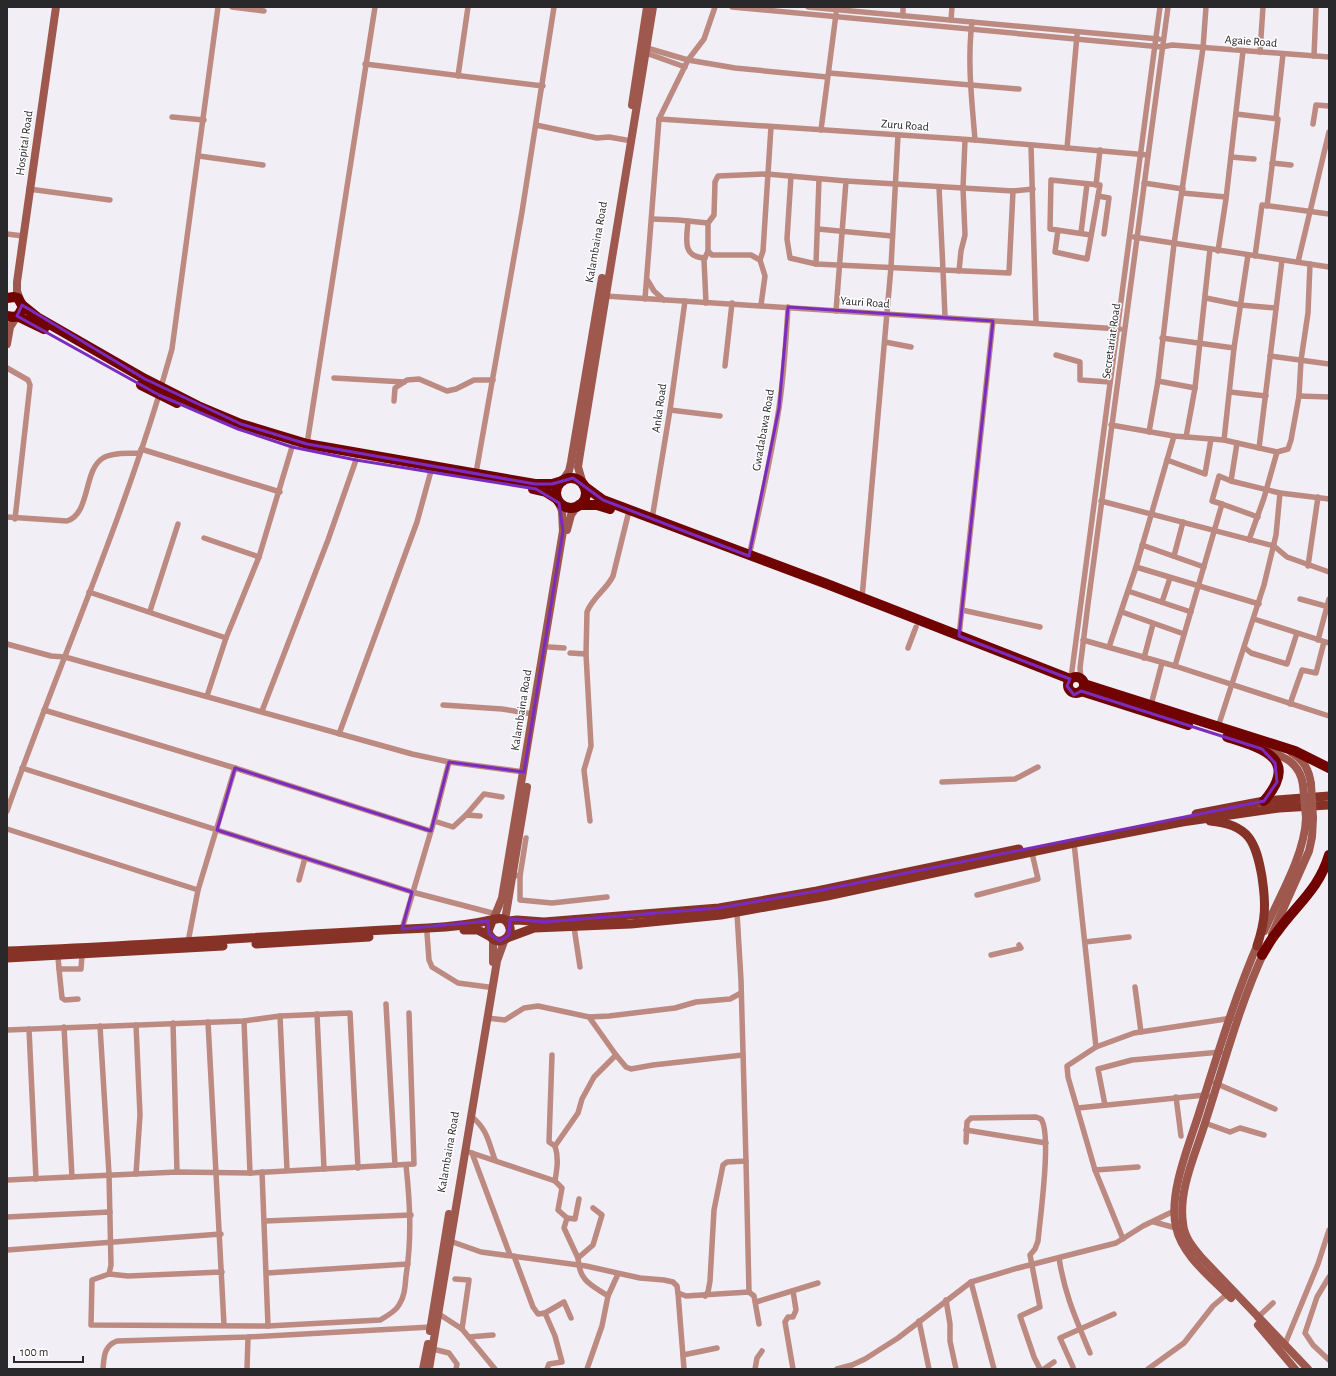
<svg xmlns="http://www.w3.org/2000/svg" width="1336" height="1376" viewBox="0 0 1336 1376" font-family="'Alegreya Sans',sans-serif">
  <rect width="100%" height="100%" fill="#f2eef6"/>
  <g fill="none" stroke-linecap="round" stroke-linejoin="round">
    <!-- street -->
    <g stroke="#bc8a81" stroke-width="5.5">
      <polyline points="232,7 264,11"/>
      <polyline points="732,7 1162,47 1172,45 1329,57"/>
      <polyline points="808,7 1159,39"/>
      <polyline points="903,16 903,7"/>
      <polyline points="951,20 952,7"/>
      <path d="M 972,22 C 967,62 972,101 975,140"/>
      <polyline points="647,48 688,60 735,68 827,77"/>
      <polyline points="1260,52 1263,7"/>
      <polyline points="646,53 685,67"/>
      <polyline points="1314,56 1316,7"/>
      <polyline points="365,64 543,86"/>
      <polyline points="829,73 1019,89"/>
      <polyline points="458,76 468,7"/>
      <polyline points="1236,114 1278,119 1267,206"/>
      <polyline points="172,117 204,120"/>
      <polyline points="1276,118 1283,54"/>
      <polyline points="659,119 975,140 1148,155"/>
      <polyline points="1313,124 1316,105 1329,106"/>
      <polyline points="536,125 597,138 609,137 626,140"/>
      <polyline points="821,130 836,14"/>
      <polyline points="1031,145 1036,322"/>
      <polyline points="1067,148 1077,35"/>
      <polyline points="199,156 263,165"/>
      <polyline points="1231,157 1254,159"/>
      <polyline points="1272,163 1291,165"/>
      <polyline points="791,176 787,239 790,258 816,264 943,270 945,317"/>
      <polyline points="846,181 1013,191 1033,189"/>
      <polyline points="1144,183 1183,189"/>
      <polyline points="1096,185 1100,150"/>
      <polyline points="939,187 943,270 1009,273 1013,191"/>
      <polyline points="29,189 110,200"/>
      <polyline points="1182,193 1226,197"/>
      <polyline points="1098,196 1109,198 1104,234"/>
      <polyline points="652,219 678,220 708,223"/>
      <path d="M 688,221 C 687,238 681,257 705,258"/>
      <polyline points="818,229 892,236"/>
      <polyline points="1058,230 1055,252 1087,259 1100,185 1051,180 1050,229 1091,235"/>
      <polyline points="1081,233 1087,184"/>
      <polyline points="7,234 23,236"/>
      <polyline points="1134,237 1329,267"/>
      <polyline points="1218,251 1226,199 1243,51"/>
      <polyline points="1255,256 1262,205 1329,214"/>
      <polyline points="760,260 763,251 771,127"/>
      <polyline points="1298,262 1329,132"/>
      <polyline points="816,264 819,179"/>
      <polyline points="959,271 961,251 965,235 963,188 965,140"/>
      <polyline points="648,281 654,291 664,300"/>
      <polyline points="605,296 1120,329"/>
      <polyline points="1206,298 1240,305 1276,308"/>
      <polyline points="645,299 659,119 688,60 704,39 715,7"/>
      <polyline points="706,303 704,260 708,251"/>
      <polyline points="761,305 765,276 760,260 751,255 712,255 708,251 708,223 714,215 715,182 718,176 767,174 846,181 836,311"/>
      <polyline points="1162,338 1234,348"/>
      <polyline points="885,342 911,347"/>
      <polyline points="1056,355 1080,362 1080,380 1110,382"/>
      <polyline points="1270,356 1329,364"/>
      <polyline points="725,366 732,303"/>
      <polyline points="7,368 28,380 30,385 15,519"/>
      <polyline points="334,378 404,382"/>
      <polyline points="1158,381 1195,388"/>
      <polyline points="161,387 172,349 218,7"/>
      <polyline points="1230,392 1266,396"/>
      <polyline points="1299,396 1329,397"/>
      <polyline points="394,401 395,388 407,380 419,379 447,391 456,389 474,380 493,380"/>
      <polyline points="670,410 720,416"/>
      <polyline points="1111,425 1174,436 1224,440 1277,452 1288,449 1291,440 1299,396 1301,360 1308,313 1310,264"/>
      <polyline points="1149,432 1158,381 1174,244 1203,48 1206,7"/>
      <polyline points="1186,437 1195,388 1210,249"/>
      <polyline points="1224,440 1234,348 1248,255"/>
      <polyline points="1237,443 1231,481 1280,493 1329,499"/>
      <polyline points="307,444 375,7"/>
      <polyline points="1259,448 1282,260"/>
      <polyline points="141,449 280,492"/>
      <polyline points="1167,460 1205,474 1211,439"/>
      <polyline points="476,473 522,212 554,7"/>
      <polyline points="1101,501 1274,546 1287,557 1329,572"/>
      <polyline points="1222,504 1212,501 1219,476 1231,481"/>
      <path d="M 7,517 L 67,521 C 91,513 83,470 103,458 C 112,452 129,454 140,453"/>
      <polyline points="652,519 670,410 685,301"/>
      <polyline points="204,538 259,557"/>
      <polyline points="1249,540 1264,498 1277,452"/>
      <polyline points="1142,545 1204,567"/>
      <path d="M 749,556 C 760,507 771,458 779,408 C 784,375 786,341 788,307"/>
      <polyline points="1174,556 1183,522"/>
      <polyline points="1308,566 1318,497"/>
      <polyline points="1136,567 1259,604"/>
      <polyline points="1128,591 1191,612"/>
      <polyline points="89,592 226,638"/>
      <polyline points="862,598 891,267 898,135"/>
      <polyline points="1300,599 1329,607"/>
      <polyline points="1162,602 1170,578"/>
      <polyline points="962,610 1040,627"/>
      <polyline points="150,611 178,524"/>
      <polyline points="1122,612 1184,634"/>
      <polyline points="1254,619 1329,643"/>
      <polyline points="959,636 993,321"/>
      <polyline points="1083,640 1175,666 1329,716"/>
      <polyline points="1318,640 1329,599"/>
      <polyline points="7,644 51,656 65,657 412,754 449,762 524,772"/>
      <polyline points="549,647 564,648"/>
      <polyline points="1109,647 1136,567 1174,436"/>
      <polyline points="908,648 916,627"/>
      <polyline points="1245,648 1251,653 1287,664 1297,633"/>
      <polyline points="570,653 586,654"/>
      <polyline points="1144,658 1153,624"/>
      <polyline points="1175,666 1222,504 1258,517"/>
      <polyline points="1071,678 1160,7"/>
      <polyline points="1081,679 1080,668 1088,604 1168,7"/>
      <polyline points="207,696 226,638 259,557 292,447"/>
      <polyline points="1290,704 1302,670 1316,673 1324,642"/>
      <polyline points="443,705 502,709 533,714"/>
      <polyline points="1151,705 1162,663"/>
      <polyline points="44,710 235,768 431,831"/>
      <polyline points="262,711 328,540 356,460"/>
      <polyline points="1218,727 1264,585 1276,535 1280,493"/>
      <polyline points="339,734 417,522 431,471"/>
      <polyline points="22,768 412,892 496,914"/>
      <polyline points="942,782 1015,779 1038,767"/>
      <path d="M 7,811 C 56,672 116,536 159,395"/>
      <polyline points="466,815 484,794 502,797"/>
      <polyline points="434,821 453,827 466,815 480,816"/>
      <path d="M 590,821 L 584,770 L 591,746 L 586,654 L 587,612 C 592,598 607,589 613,576 L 628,515"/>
      <polyline points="7,829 198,890"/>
      <polyline points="1074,843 1096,1047"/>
      <polyline points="513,875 520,876 520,900 552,903 607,897"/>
      <polyline points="520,876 526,838"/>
      <polyline points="299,880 305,858"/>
      <polyline points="977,895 1038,879 1032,853"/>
      <polyline points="574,927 580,967"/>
      <polyline points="402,929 434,821 449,762"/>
      <polyline points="427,933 429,960 432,967 458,983 488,987"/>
      <polyline points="188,942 198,890 235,768"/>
      <polyline points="1085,942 1129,937"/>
      <polyline points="991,955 1021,948 1019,945"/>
      <polyline points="58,957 59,969 81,969 82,955"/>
      <polyline points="59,969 62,998 65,1000 78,999"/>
      <polyline points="1135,987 1141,1032"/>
      <polyline points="386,1004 395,1165"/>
      <polyline points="317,1014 324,1169"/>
      <polyline points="280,1016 287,1170"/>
      <polyline points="589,1017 616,1055 626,1067 631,1069 653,1065 743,1055"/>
      <polyline points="487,1018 505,1020 524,1008 538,1006 589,1017 609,1016 675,1008 696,1002 730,999 741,993"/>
      <polyline points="244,1021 250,1173"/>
      <polyline points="208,1022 224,1325"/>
      <polyline points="173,1023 177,1172"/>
      <polyline points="136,1025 140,1115 136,1174"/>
      <path d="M 100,1026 L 109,1174 L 111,1265 L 109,1274 L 92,1280 L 91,1325 L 268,1326 L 380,1320 C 387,1316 395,1312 399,1305 C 405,1296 405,1286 406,1276 C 412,1237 410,1203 406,1165"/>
      <polyline points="64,1027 72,1177"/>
      <polyline points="29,1029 36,1179"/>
      <polyline points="7,1030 244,1021 280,1016 350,1013 358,1168"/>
      <path d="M 552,1055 L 549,1142 L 555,1146 C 559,1158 557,1168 555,1181"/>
      <polyline points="1215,1083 1275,1109"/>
      <polyline points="1176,1097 1181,1136"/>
      <polyline points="1105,1105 1098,1069 1132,1060 1221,1052"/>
      <polyline points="1078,1108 1205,1095 1213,1098"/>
      <path d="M 471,1116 C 488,1130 488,1141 495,1160"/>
      <polyline points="1205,1123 1230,1132 1240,1128 1264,1135"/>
      <polyline points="966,1130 1046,1143"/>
      <path d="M 966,1142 L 967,1122 L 971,1118 L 1036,1117 L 1041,1119 C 1052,1134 1040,1218 1038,1241 L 1035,1249 L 1030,1255 L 1040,1307 L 1020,1316 L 1034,1357 L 1040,1369"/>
      <polyline points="555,1146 578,1113 582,1099 594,1077 616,1055"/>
      <polyline points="466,1151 555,1181 562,1188 558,1210 567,1218"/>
      <polyline points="472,1153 510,1255"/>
      <polyline points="746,1161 749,1292"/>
      <polyline points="1095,1170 1138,1167"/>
      <polyline points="262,1172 268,1326"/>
      <polyline points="7,1180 177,1172 250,1173 414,1164 409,1013"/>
      <path d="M 593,1208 L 602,1215 L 593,1245 L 578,1258 C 579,1281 591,1285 608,1296"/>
      <polyline points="7,1217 110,1212"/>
      <polyline points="265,1221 411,1215"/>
      <polyline points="1154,1222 1176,1228"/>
      <polyline points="1123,1239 1095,1170 1068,1077 1067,1066 1096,1047 1134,1033 1232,1018"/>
      <polyline points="450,1241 481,1252 586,1266 640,1278 664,1280 673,1282 677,1286 678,1293 686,1296 749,1292 754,1296 759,1324"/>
      <polyline points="7,1250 221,1234"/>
      <polyline points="514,1256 533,1307 538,1314 545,1313 555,1336 562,1362 549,1364 547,1369"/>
      <polyline points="578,1258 564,1228 567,1218 575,1219 579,1199"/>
      <path d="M 1059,1258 C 1065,1296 1076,1319 1090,1353"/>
      <polyline points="267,1273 408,1264"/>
      <polyline points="109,1274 128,1276 222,1272"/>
      <polyline points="1329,1277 1317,1297 1305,1333 1313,1345 1329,1360"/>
      <polyline points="455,1279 469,1280 462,1329"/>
      <polyline points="971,1282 994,1369"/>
      <polyline points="793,1291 796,1310 793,1317 788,1317 785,1322 793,1369"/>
      <polyline points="678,1293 684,1369"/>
      <polyline points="705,1296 708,1292 710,1281 714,1210 723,1165 727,1162 746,1161 741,980 737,913"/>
      <polyline points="946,1300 950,1324 950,1341 956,1369"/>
      <polyline points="756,1302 818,1283"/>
      <polyline points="545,1313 564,1302 571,1318"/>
      <polyline points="439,1314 462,1329 495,1369"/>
      <polyline points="1257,1318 1273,1303"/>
      <polyline points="919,1321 929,1369"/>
      <polyline points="469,1337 493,1335"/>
      <polyline points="1285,1344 1318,1264 1329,1230"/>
      <polyline points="433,1349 449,1353 457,1364 456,1369"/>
      <polyline points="683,1355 717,1348"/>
      <polyline points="1073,1367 1060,1338 1114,1314"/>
      <path d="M 103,1369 C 104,1356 104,1346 117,1341 L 248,1337 L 431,1327"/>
      <polyline points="247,1369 248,1337"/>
      <polyline points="587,1369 602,1326 608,1296 618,1274"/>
      <polyline points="755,1369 757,1358 762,1351"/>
      <polyline points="837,1369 852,1365 865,1359 898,1338 971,1282 1018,1268 1116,1243 1143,1226 1174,1211"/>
      <polyline points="1044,1369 1054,1362"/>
      <polyline points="1148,1369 1184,1343 1213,1306 1227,1294"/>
    </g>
    <!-- secondary -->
    <g stroke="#9e584d" stroke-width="8">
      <polyline points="632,105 647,7"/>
      <polyline points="20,300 17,291 17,282 56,7"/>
      <polyline points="7,344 10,327 17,316"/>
      <polyline points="563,480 569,471 571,462 602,278"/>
      <polyline points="583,484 578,467 580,454 653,7"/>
      <polyline points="567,530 571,515 577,506"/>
      <path d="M 1267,750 C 1285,757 1300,763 1303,785"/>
      <path d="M 1291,752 C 1304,760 1309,770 1311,784"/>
      <polyline points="493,920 502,898 563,531 562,511 559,503"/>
      <polyline points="505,920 527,787"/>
      <path d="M 1264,931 C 1279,898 1305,854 1306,818"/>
      <polyline points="1272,934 1309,851 1312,837 1313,818"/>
      <path d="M 1265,950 C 1239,1005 1224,1065 1205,1123 C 1196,1153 1178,1190 1183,1223 C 1184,1237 1193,1247 1201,1257 L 1308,1369"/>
      <polyline points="493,962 493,939"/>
      <path d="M 1231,1298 C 1212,1278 1182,1256 1176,1227 C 1168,1193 1190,1143 1200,1110 C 1218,1053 1235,996 1259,941"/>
      <polyline points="1258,1325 1295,1369"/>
      <polyline points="430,1331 449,1214"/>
      <polyline points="423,1369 428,1344"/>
      <polyline points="429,1369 497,961 505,939"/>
    </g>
    <!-- primary -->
    <g stroke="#863227" stroke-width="9">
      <polyline points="1196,814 1264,801 1329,796"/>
      <path d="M 1210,821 C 1249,824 1256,842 1262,877 C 1266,904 1266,919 1257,946"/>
      <polyline points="507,921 517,920 544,922 719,908 817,891 1019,849"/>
      <polyline points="464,930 478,930 491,937"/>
      <polyline points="507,938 534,928 631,924 721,915 827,896 1074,843 1182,822 1279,808 1329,805"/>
      <polyline points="256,944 369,937"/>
      <path d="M 7,951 C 147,946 287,934 428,928 C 451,927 474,924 496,919 C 501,918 505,919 507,922 C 519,936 494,952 488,931 L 492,921"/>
      <polyline points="7,958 223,946"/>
    </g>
    <!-- highway -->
    <g stroke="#700200" stroke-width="10">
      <polyline points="7,298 14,297 18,298 23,307 18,316 13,317 7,316"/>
      <polyline points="22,305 37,317 145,379 198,406 241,424 307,444 535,484 552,484 562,481"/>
      <polyline points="17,316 44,329"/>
      <polyline points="141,385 177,403"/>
      <circle cx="571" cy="493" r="15"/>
      <polyline points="584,486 603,500 827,584 1070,679"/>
      <polyline points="533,489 546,492 557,499"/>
      <polyline points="579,505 597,505 610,509"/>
      <circle cx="1076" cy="685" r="8"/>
      <polyline points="1084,684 1295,751 1329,768"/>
      <polyline points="1081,691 1188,725"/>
      <path d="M 1227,737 C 1261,748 1301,758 1264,801"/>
      <path d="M 1262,955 C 1267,947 1271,939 1277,932 C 1297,904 1319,889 1329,855"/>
    </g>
    <!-- secondary-bridge -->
    <g stroke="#9e584d" stroke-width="8">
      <polyline points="1311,784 1313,818"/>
      <polyline points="1303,785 1306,818"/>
    </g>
  </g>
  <!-- marked area -->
  <path fill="none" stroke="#7b2cbf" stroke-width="3" stroke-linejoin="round" d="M 22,305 L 145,379 L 241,424 L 307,444 L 535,484 L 552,484 L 573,478 L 603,500 L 749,556 L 779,408 L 788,307 L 993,321 L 959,636 L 1070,679 L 1067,686 L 1074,695 L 1081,691 L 1262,749 L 1275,763 L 1277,782 L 1264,801 L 817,891 L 719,908 L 544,922 L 510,919 L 509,935 L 500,941 L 489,934 L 488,921 L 402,929 L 412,892 L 217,830 L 235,768 L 431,831 L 449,762 L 524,772 L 563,531 L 559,503 L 536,489 L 356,460 L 292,447 L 238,429 L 159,395 L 17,316 Z"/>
  <g text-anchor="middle" stroke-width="3" stroke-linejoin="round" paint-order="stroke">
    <!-- street labels -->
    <g font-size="12" fill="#29282b" stroke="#fff">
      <text transform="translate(1251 41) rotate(4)" y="4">Agaie Road</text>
      <text transform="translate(905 125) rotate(4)" y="4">Zuru Road</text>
      <text transform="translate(24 143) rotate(-82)" y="4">Hospital Road</text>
      <text transform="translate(596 242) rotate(-80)" y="4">Kalambaina Road</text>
      <text transform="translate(865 302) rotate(4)" y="4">Yauri Road</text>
      <text transform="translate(1111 341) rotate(-82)" y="4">Secretariat Road</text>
      <text transform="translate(659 408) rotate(-82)" y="4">Anka Road</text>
      <text transform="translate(763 430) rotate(-80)" y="4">Gwadabawa Road</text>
      <text transform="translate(521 710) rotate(-81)" y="4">Kalambaina Road</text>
      <text transform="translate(448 1152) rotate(-80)" y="4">Kalambaina Road</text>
    </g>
  </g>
  <!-- border -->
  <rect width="1336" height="1376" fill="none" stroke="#29282b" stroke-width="16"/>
  <!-- scale -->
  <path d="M14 1356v6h69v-6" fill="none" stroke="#29282b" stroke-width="2"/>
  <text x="20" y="1356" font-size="12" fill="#29282b" stroke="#ffffff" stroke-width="3" paint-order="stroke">100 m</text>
</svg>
